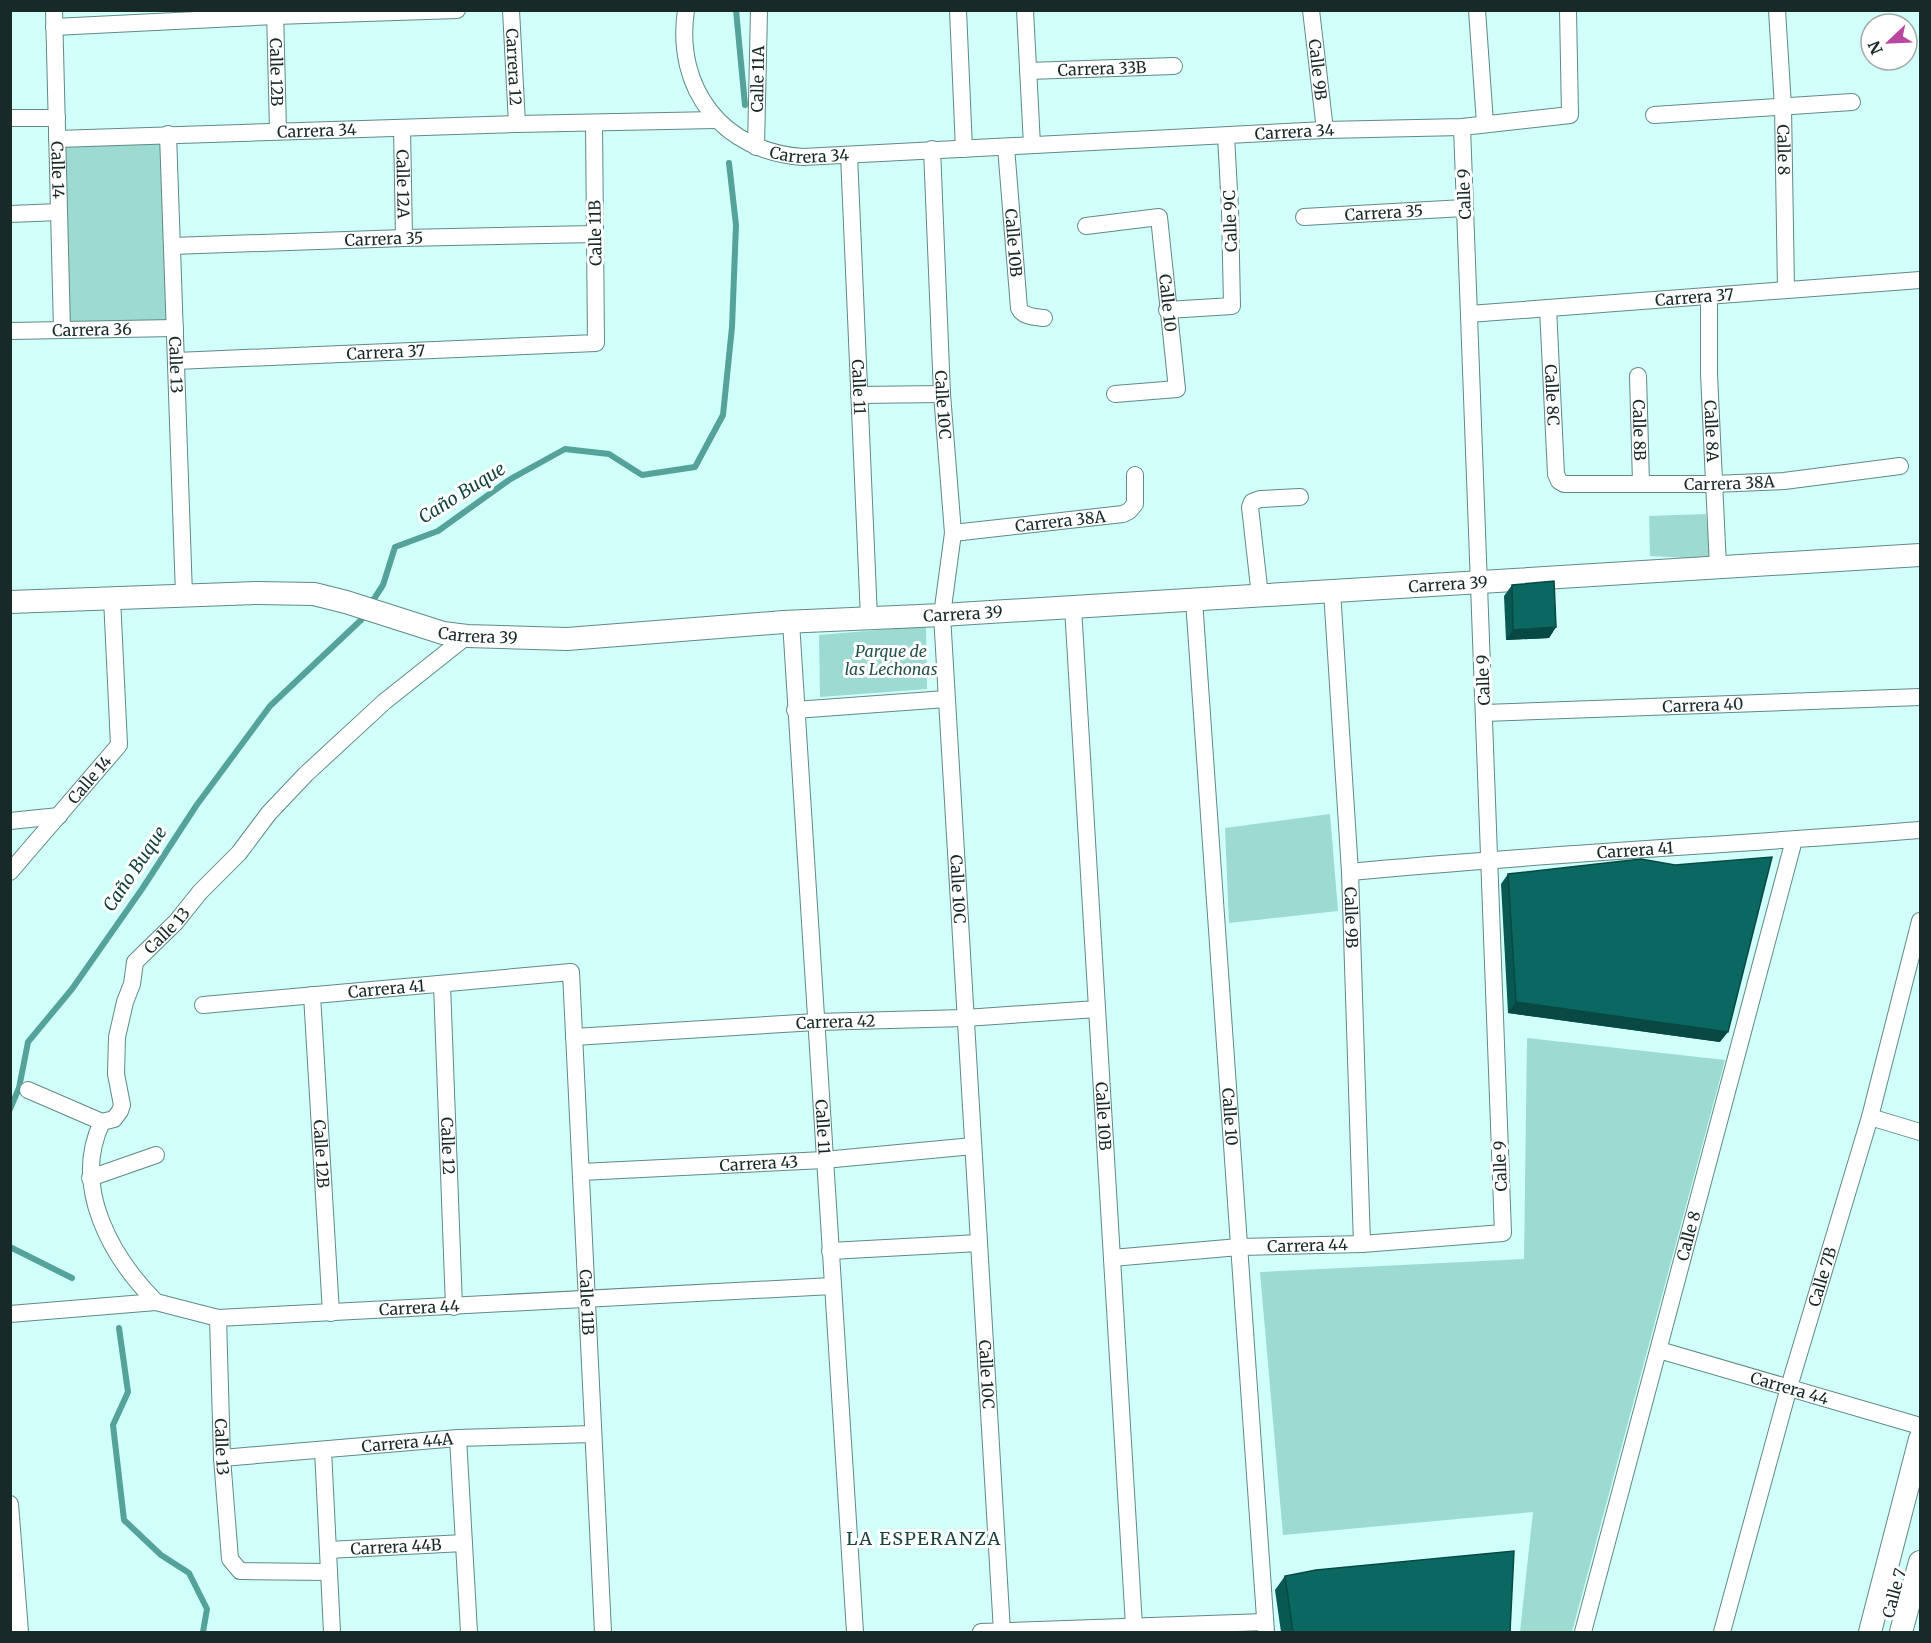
<svg xmlns="http://www.w3.org/2000/svg" width="1931" height="1643" viewBox="0 0 1931 1643" font-family="Merriweather,serif">
  <rect width="100%" height="100%" fill="#d1fff9"/>
  <!-- green -->
  <g fill="#9cdad2">
    <polygon points="168,134 175,328 62,330 57,139"/>
    <polygon points="1706,514 1711,559 1650,556 1649,516"/>
    <polygon points="926,626 927,689 820,697 819,635"/>
    <polygon points="1330,814 1338,911 1229,923 1225,828"/>
    <polygon points="1527,1038 1725,1060 1572,1632 1520,1632 1533,1512 1283,1535 1260,1272 1524,1259"/>
  </g>
  <g fill="none" stroke-linecap="round" stroke-linejoin="round">
    <!-- stream -->
    <g stroke="#54a29a" stroke-width="6">
      <polyline points="736,10 745,105"/>
      <polyline points="370,605 383,585 395,547 438,531 509,480 565,449 609,454 642,475 695,467 723,415 732,327 736,225 729,163"/>
      <polyline points="10,1109 19,1088 28,1042 72,989 142,889 196,806 270,706 361,620 365,614"/>
      <polyline points="10,1247 72,1278"/>
      <polyline points="119,1328 128,1392 113,1425 124,1520 161,1555 189,1573 207,1609 203,1632"/>
    </g>
    <!-- street casing -->
    <g stroke="#5f8a85" stroke-width="18">
      <g id="street">
        <path id="s1" d="M 54,10 L 62,330"/>
        <path id="s2" d="M 275,10 L 278,131"/>
        <path id="s3" d="M 511,10 L 517,124"/>
        <path id="s4" d="M 686,10 C 674,90 724,152 803,157 L 1325,130 L 1462,127 L 1570,115 L 1568,10"/>
        <polyline points="958,10 964,149"/>
        <polyline points="1025,10 1032,145"/>
        <path id="s5" d="M 1311,10 L 1325,130"/>
        <polyline points="1477,10 1485,123"/>
        <path id="s6" d="M 1777,10 L 1783,107 L 1786,290"/>
        <polyline points="54,27 275,16 457,10"/>
        <path id="s7" d="M 1028,71 L 1174,66"/>
        <polyline points="1654,115 1852,102"/>
        <polyline points="10,118 57,118"/>
        <path id="s8" d="M 402,128 L 404,238"/>
        <path id="s9" d="M 168,134 L 184,595"/>
        <path id="s10" d="M 57,139 L 517,124 L 716,120"/>
        <path id="s11" d="M 756,147 L 759,10"/>
        <path id="s12" d="M 1006,147 L 1019,308 C 1023,317 1035,317 1044,318"/>
        <path id="s13" d="M 932,149 L 942,394 L 953,533 L 942,615 L 1002,1632"/>
        <path id="s14" d="M 849,155 L 869,618"/>
        <polyline points="10,214 59,212"/>
        <path id="s15" d="M 1304,217 L 1464,208"/>
        <path id="s16" d="M 1086,226 L 1159,217 L 1177,389 L 1115,394"/>
        <path id="s17" d="M 172,246 L 404,238 L 595,234"/>
        <path id="s18" d="M 1709,296 L 1709,374 L 1718,567"/>
        <path id="s19" d="M 1548,308 L 1556,474 L 1559,481 L 1564,484 L 1713,484 L 1784,481 L 1900,466"/>
        <polyline points="1167,310 1232,306 1230,209 1226,136"/>
        <path id="s20" d="M 1469,314 L 1920,280"/>
        <path id="s21" d="M 10,331 L 175,328"/>
        <path id="s22" d="M 176,361 L 596,343 L 594,123"/>
        <path id="s23" d="M 1638,376 L 1641,483"/>
        <polyline points="859,395 942,394"/>
        <path id="s24" d="M 953,533 L 1123,514 L 1129,511 L 1135,504 L 1135,475"/>
        <path id="s25" d="M 1332,591 L 1350,872 L 1362,1244"/>
        <polyline points="1260,596 1250,507 1252,502 1260,499 1300,497"/>
        <path id="s26" d="M 1194,600 L 1266,1632"/>
        <path id="s27" d="M 1073,607 L 1134,1626"/>
        <path id="s28" d="M 791,622 L 855,1632"/>
        <polyline points="795,710 946,699"/>
        <path id="s29" d="M 1484,713 L 1920,697"/>
        <polyline points="10,821 59,816"/>
        <path id="s30" d="M 10,872 L 119,745 L 112,598"/>
        <path id="s31" d="M 1350,872 C 1540,854 1730,845 1920,830"/>
        <path id="s32" d="M 442,984 L 454,1307"/>
        <path id="s33" d="M 312,995 L 331,1313"/>
        <path id="s34" d="M 203,1005 L 571,972 L 603,1632"/>
        <path id="s35" d="M 574,1037 L 816,1022 L 965,1018 L 1097,1009"/>
        <polyline points="28,1090 102,1122"/>
        <polyline points="1870,1117 1920,1132"/>
        <path id="s36" d="M 581,1172 L 824,1160 L 973,1146"/>
        <polyline points="90,1178 156,1155"/>
        <polyline points="830,1251 979,1243"/>
        <path id="s37" d="M 1112,1258 L 1239,1247 L 1362,1244 L 1503,1233 L 1462,127"/>
        <path id="s38" d="M 156,1302 C 111,1257 71,1186 102,1122 L 114,1119 L 120,1111 L 122,1105 L 116,1074 L 117,1037 L 125,1002 L 132,984 L 135,962 L 176,922 L 200,892 L 239,853 L 269,813 L 306,774 L 384,702 L 467,636"/>
        <path id="s39" d="M 10,1314 L 156,1302 L 218,1318 L 832,1286"/>
        <path id="s40" d="M 218,1318 L 222,1458 L 230,1559 L 240,1571 L 329,1572"/>
        <path id="s41" d="M 1659,1350 L 1920,1426"/>
        <polyline points="458,1438 469,1632"/>
        <polyline points="323,1450 332,1632"/>
        <path id="s42" d="M 222,1458 L 458,1438 L 593,1434"/>
        <polyline points="10,1504 20,1632"/>
        <path id="s43" d="M 328,1550 L 464,1543"/>
        <polyline points="981,1632 1265,1622"/>
        <path id="s44" d="M 1583,1632 C 1654,1369 1722,1104 1794,840"/>
        <path id="s45" d="M 1722,1632 L 1789,1387 L 1870,1117 L 1920,921"/>
      </g>
    </g>
    <!-- secondary casing -->
    <g stroke="#5f8a85" stroke-width="24">
      <g id="secondary">
        <path id="s46" d="M 10,602 L 257,593 L 314,594 L 346,602 L 443,633 L 467,636 L 567,639 L 784,622 L 942,615 L 1920,555"/>
        <polyline points="1870,1632 1920,1439"/>
        <polyline points="1901,1632 1920,1562"/>
      </g>
    </g>
    <!-- street -->
    <use href="#street" stroke="#fff" stroke-width="16"/>
    <!-- secondary -->
    <use href="#secondary" stroke="#fff" stroke-width="22"/>
  </g>
  <!-- wall -->
  <g fill="#095953">
    <polygon points="1512,585 1556,627 1549,638 1506,640 1504,596"/>
    <polygon points="1508,874 1720,1042 1508,1013 1501,884"/>
    <polygon points="1285,1576 1510,1632 1281,1632 1275,1590"/>
  </g>
  <!-- shaded-wall -->
  <g fill="#084944">
    <polygon points="1556,627 1549,638 1506,640 1513,630"/>
    <polygon points="1516,1002 1728,1032 1720,1042 1508,1013"/>
  </g>
  <!-- building -->
  <g fill="#0b6861" stroke="#084944" stroke-width="1.5">
    <polygon points="1554,581 1556,627 1513,630 1512,585"/>
    <polygon points="1772,857 1728,1032 1516,1002 1508,874 1641,859 1675,865"/>
    <polygon points="1514,1551 1510,1632 1293,1632 1285,1576 1316,1570"/>
  </g>
  <g text-anchor="middle" stroke-width="6" stroke-linejoin="round" paint-order="stroke">
    <!-- street labels -->
    <g font-size="16" fill="#182a28" stroke="#fff">
      <text dy="6" stroke="none"><textPath href="#s3" startOffset="57">Carrera 12</textPath></text>
      <text dy="6" stroke="none"><textPath href="#s7" startOffset="74">Carrera 33B</textPath></text>
      <text dy="6" stroke="none"><textPath href="#s5" startOffset="60">Calle 9B</textPath></text>
      <text dy="6" stroke="none"><textPath href="#s2" startOffset="62">Calle 12B</textPath></text>
      <text dy="6" stroke="none"><textPath href="#s11" startOffset="68">Calle 11A</textPath></text>
      <text dy="6" stroke="none"><textPath href="#s10" startOffset="260">Carrera 34</textPath></text>
      <text dy="6" stroke="none"><textPath href="#s4" startOffset="706">Carrera 34</textPath></text>
      <text dy="6" stroke="none"><textPath href="#s6" startOffset="140">Calle 8</textPath></text>
      <text dy="6" stroke="none"><textPath href="#s4" startOffset="220">Carrera 34</textPath></text>
      <text dy="6" stroke="none"><textPath href="#s1" startOffset="160">Calle 14</textPath></text>
      <text dy="6" stroke="none"><textPath href="#s8" startOffset="56">Calle 12A</textPath></text>
      <text transform="translate(1464 194) rotate(-92)" y="6">Calle 9</text>
      <text dy="6" stroke="none"><textPath href="#s15" startOffset="80">Carrera 35</textPath></text>
      <text transform="translate(1230 221) rotate(-92)" y="6">Calle 9C</text>
      <text transform="translate(595 233) rotate(-91)" y="6">Calle 11B</text>
      <text dy="6" stroke="none"><textPath href="#s17" startOffset="212">Carrera 35</textPath></text>
      <text dy="6" stroke="none"><textPath href="#s12" startOffset="96">Calle 10B</textPath></text>
      <text dy="6" stroke="none"><textPath href="#s20" startOffset="226">Carrera 37</textPath></text>
      <text dy="6" stroke="none"><textPath href="#s16" startOffset="160">Calle 10</textPath></text>
      <text dy="6" stroke="none"><textPath href="#s21" startOffset="82">Carrera 36</textPath></text>
      <text dy="6" stroke="none"><textPath href="#s22" startOffset="210">Carrera 37</textPath></text>
      <text dy="6" stroke="none"><textPath href="#s9" startOffset="231">Calle 13</textPath></text>
      <text dy="6" stroke="none"><textPath href="#s14" startOffset="232">Calle 11</textPath></text>
      <text dy="6" stroke="none"><textPath href="#s19" startOffset="87">Calle 8C</textPath></text>
      <text dy="6" stroke="none"><textPath href="#s13" startOffset="256">Calle 10C</textPath></text>
      <text dy="6" stroke="none"><textPath href="#s23" startOffset="54">Calle 8B</textPath></text>
      <text dy="6" stroke="none"><textPath href="#s18" startOffset="135">Calle 8A</textPath></text>
      <text dy="6" stroke="none"><textPath href="#s19" startOffset="345">Carrera 38A</textPath></text>
      <text dy="6" stroke="none"><textPath href="#s24" startOffset="108">Carrera 38A</textPath></text>
      <text dy="6" stroke="none"><textPath href="#s46" startOffset="1446">Carrera 39</textPath></text>
      <text dy="6" stroke="none"><textPath href="#s46" startOffset="960">Carrera 39</textPath></text>
      <text dy="6" stroke="none"><textPath href="#s46" startOffset="474">Carrera 39</textPath></text>
      <text transform="translate(1483 680) rotate(-92)" y="6">Calle 9</text>
      <text dy="6" stroke="none"><textPath href="#s29" startOffset="219">Carrera 40</textPath></text>
      <text dy="6" stroke="none"><textPath href="#s30" startOffset="122">Calle 14</textPath></text>
      <text dy="6" stroke="none"><textPath href="#s31" startOffset="286">Carrera 41</textPath></text>
      <text dy="6" stroke="none"><textPath href="#s13" startOffset="742">Calle 10C</textPath></text>
      <text dy="6" stroke="none"><textPath href="#s25" startOffset="327">Calle 9B</textPath></text>
      <text dy="6" stroke="none"><textPath href="#s38" startOffset="420">Calle 13</textPath></text>
      <text dy="6" stroke="none"><textPath href="#s34" startOffset="184">Carrera 41</textPath></text>
      <text dy="6" stroke="none"><textPath href="#s35" startOffset="262">Carrera 42</textPath></text>
      <text dy="6" stroke="none"><textPath href="#s26" startOffset="518">Calle 10</textPath></text>
      <text dy="6" stroke="none"><textPath href="#s27" startOffset="510">Calle 10B</textPath></text>
      <text dy="6" stroke="none"><textPath href="#s28" startOffset="506">Calle 11</textPath></text>
      <text dy="6" stroke="none"><textPath href="#s32" startOffset="162">Calle 12</textPath></text>
      <text dy="6" stroke="none"><textPath href="#s33" startOffset="159">Calle 12B</textPath></text>
      <text dy="6" stroke="none"><textPath href="#s36" startOffset="178">Carrera 43</textPath></text>
      <text transform="translate(1500 1166) rotate(-92)" y="6">Calle 9</text>
      <text dy="6" stroke="none"><textPath href="#s44" startOffset="410">Calle 8</textPath></text>
      <text dy="6" stroke="none"><textPath href="#s37" startOffset="196">Carrera 44</textPath></text>
      <text dy="6" stroke="none"><textPath href="#s45" startOffset="369">Calle 7B</textPath></text>
      <text dy="6" stroke="none"><textPath href="#s34" startOffset="700">Calle 11B</textPath></text>
      <text dy="6" stroke="none"><textPath href="#s39" startOffset="412">Carrera 44</textPath></text>
      <text dy="6" stroke="none"><textPath href="#s13" startOffset="1228">Calle 10C</textPath></text>
      <text dy="6" stroke="none"><textPath href="#s41" startOffset="136">Carrera 44</textPath></text>
      <text dy="6" stroke="none"><textPath href="#s42" startOffset="186">Carrera 44A</textPath></text>
      <text dy="6" stroke="none"><textPath href="#s40" startOffset="129">Calle 13</textPath></text>
      <text dy="6" stroke="none"><textPath href="#s43" startOffset="68">Carrera 44B</textPath></text>
      <text transform="translate(1894 1593) rotate(-75)" y="6">Calle 7</text>
    </g>
    <!-- park labels -->
    <g font-size="16" font-style="italic" fill="#24524d" stroke="#fff">
      <text x="891" y="657">Parque de<tspan x="891" dy="18">las Lechonas</tspan></text>
    </g>
    <!-- water labels -->
    <g font-size="18" font-style="italic" fill="#13433e" stroke="#fff">
      <text transform="translate(462 493) rotate(-32)" y="6">Caño Buque</text>
      <text transform="translate(135 869) rotate(-56)" y="6">Caño Buque</text>
    </g>
    <!-- neighbourhood labels -->
    <g font-size="18" letter-spacing="1.5" fill="#18433e" stroke="#fff">
      <text x="924" y="1545">LA ESPERANZA</text>
    </g>
  </g>
  <!-- border -->
  <rect width="1931" height="1643" fill="none" stroke="#182a28" stroke-width="24"/>
  <!-- north arrow -->
  <g transform="translate(1889 42) rotate(247)"><circle r="28" fill="#ffffff" stroke="#a3aaa9" stroke-width="1.5"/>
  <path d="M0-4.5L10 22L0 15L-10 22Z" fill="#b947a1"/>
  <text y="-9" font-size="16" font-weight="bold" text-anchor="middle" fill="#182a28">N</text>
  </g>
</svg>
